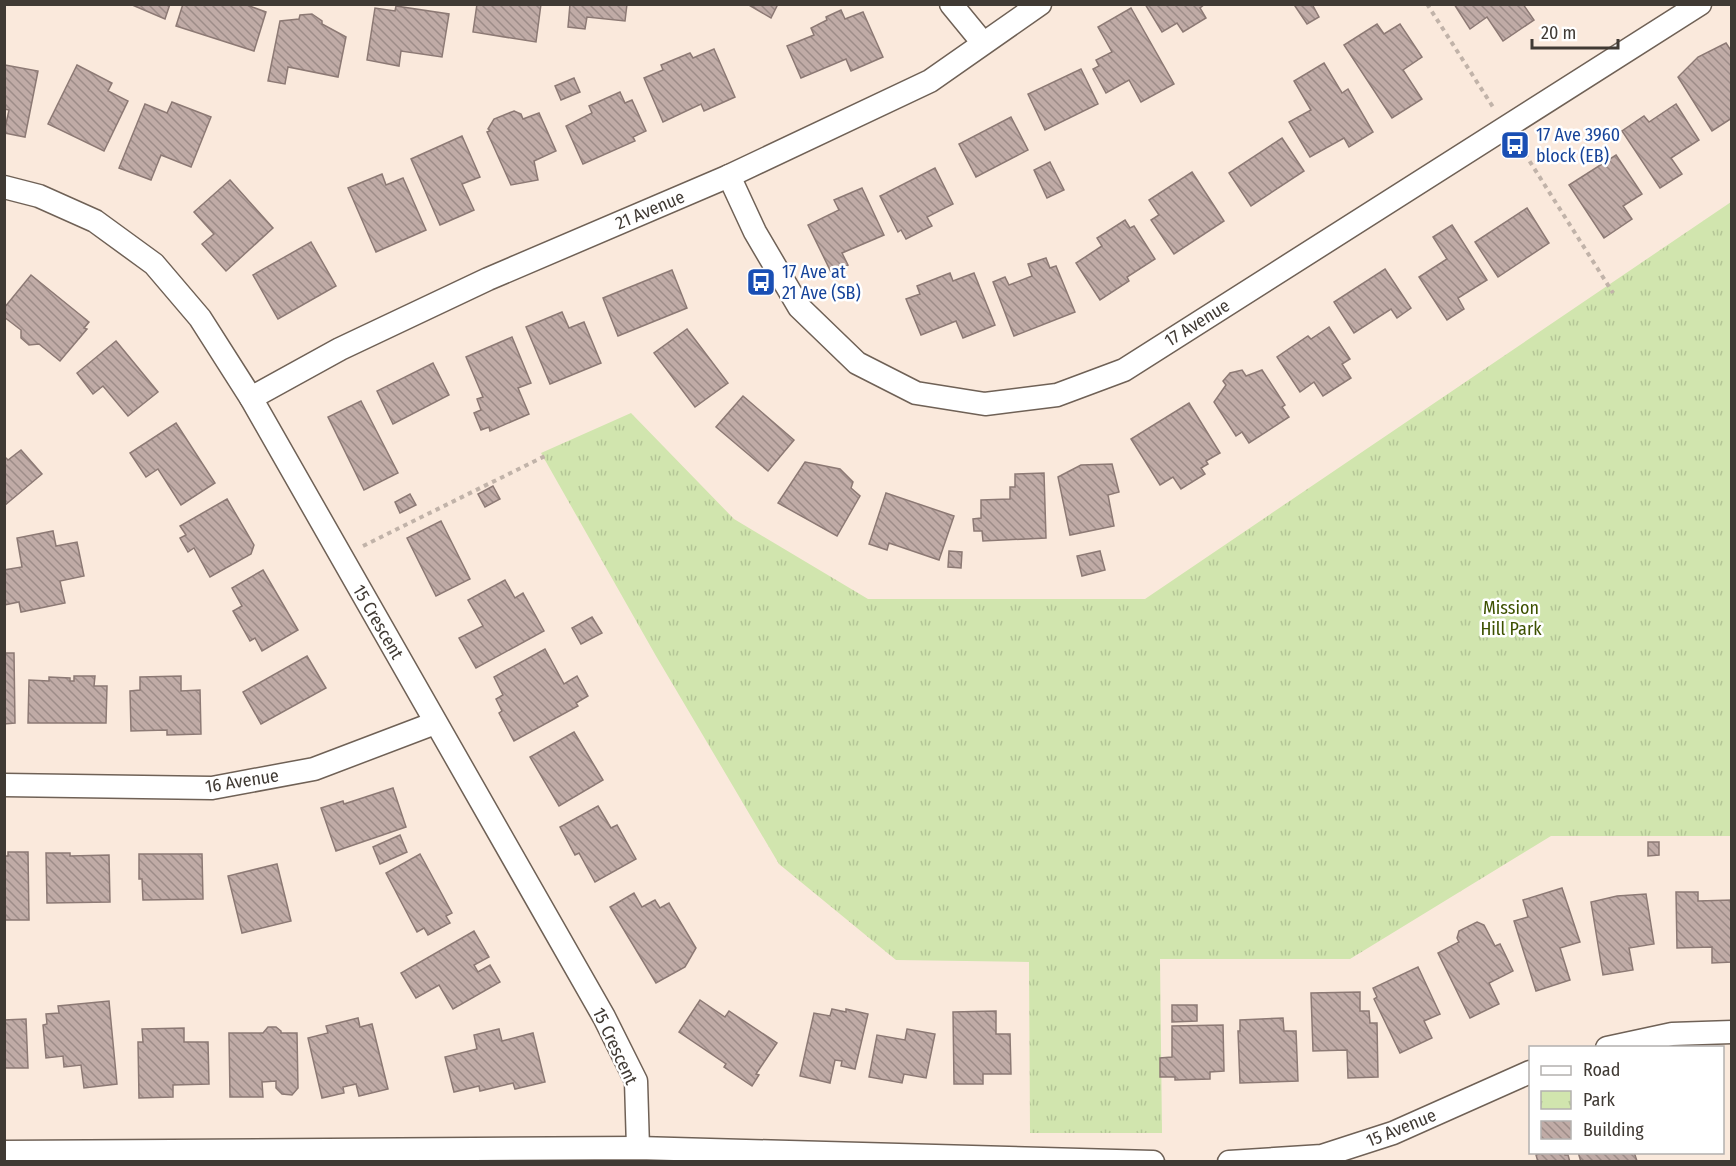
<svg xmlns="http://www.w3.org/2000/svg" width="1736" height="1166" viewBox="0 0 1736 1166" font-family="'Fira Sans Condensed',sans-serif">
  <defs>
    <pattern id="park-tufts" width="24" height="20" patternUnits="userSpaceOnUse" patternTransform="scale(1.5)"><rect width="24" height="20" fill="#d1e5ae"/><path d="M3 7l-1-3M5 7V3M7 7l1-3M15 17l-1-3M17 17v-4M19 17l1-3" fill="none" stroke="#b4c596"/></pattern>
    <pattern id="building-back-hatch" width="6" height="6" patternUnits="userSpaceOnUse" patternTransform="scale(1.5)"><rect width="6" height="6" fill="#c0aba6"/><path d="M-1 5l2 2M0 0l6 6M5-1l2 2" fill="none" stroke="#9d8c88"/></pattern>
  </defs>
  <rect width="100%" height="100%" fill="#fae9dc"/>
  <!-- park -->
  <polygon fill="url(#park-tufts)" points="1731,202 1731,836 1551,836 1350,959 1160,959 1162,1133 1030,1133 1029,962 896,960 779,864 656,656 541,453 631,413 734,519 868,599 1145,599"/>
  <!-- building -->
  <g fill="url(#building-back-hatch)" stroke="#8c7974" stroke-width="1.5">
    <polygon points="130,4 170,4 165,19"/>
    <polygon points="183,4 244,4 266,12 254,51 176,26"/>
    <polygon points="477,4 541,4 536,42 473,32"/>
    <polygon points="570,4 627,4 625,21 587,17 585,29 568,27"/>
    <polygon points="747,4 778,4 771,18"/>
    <polygon points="1145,4 1205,4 1200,8 1206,18 1183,32 1177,23 1162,32"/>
    <polygon points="1297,4 1312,4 1319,17 1307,24 1295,6"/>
    <polygon points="1454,4 1523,4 1534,20 1503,41 1487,17 1470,29"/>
    <polygon points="396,6 449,14 442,57 401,51 399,66 367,60 375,8 395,11"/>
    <polygon points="1131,8 1174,84 1141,102 1129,80 1106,93 1093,69 1099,66 1096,60 1112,52 1098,27"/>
    <polygon points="841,10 845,19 863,12 883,57 851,71 846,59 801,78 787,46 814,35 811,28 827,20 826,17"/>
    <polygon points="312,14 322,21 322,24 346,37 338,77 288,67 285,84 268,81 280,21 299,19 300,15"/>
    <polygon points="1377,24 1384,34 1400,24 1422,57 1403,70 1422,99 1392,118 1344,45"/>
    <polygon points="1726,43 1732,52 1732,118 1712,131 1678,77 1698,57"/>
    <polygon points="714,49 735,97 704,111 701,104 663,122 644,78 663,70 661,65 690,53 693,58"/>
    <polygon points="1324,63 1342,93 1348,89 1373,132 1349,147 1344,138 1310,157 1289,122 1311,110 1294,81"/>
    <polygon points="5,65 38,71 25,137 4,133 9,110 4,109"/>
    <polygon points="77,65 112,83 108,91 128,101 104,151 48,124"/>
    <polygon points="1081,69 1098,104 1045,130 1028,94"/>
    <polygon points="574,78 580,92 561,100 555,86"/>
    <polygon points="620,92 625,103 632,100 646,131 633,137 635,141 583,164 566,126 592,113 589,106"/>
    <polygon points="172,102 211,117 191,167 161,155 151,180 119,168 145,104 167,113"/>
    <polygon points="1676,104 1699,140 1671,158 1682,174 1660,188 1622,131 1644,116 1649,122"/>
    <polygon points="514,111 521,114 523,119 539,113 556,151 534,161 538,180 511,185 487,132 490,131 488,129 494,119"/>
    <polygon points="1011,117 1028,150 976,177 959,144"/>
    <polygon points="462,136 480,177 462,184 474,210 440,225 411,159"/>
    <polygon points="1282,138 1304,171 1251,206 1229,173"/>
    <polygon points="1616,155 1642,194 1623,206 1632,219 1604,238 1569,185"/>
    <polygon points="1050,162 1064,190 1047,198 1034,170"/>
    <polygon points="935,168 953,204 927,217 932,226 906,239 901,230 898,232 880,196"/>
    <polygon points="1192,172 1224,221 1174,254 1151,220 1159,215 1149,200"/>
    <polygon points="382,174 386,185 403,178 426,230 376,252 348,188"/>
    <polygon points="230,180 273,228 226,271 202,244 214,234 194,212"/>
    <polygon points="862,188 884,235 842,253 848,265 831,272 808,225 839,210 834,200"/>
    <polygon points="1527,208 1549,243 1498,277 1475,242"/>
    <polygon points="1125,220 1130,228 1134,226 1155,259 1127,277 1129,281 1100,300 1076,263 1102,246 1097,238"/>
    <polygon points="1452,225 1487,280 1458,298 1464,309 1447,320 1419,277 1447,259 1433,237"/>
    <polygon points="311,242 336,286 278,319 253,275"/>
    <polygon points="1046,258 1050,268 1056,266 1075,312 1014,336 993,282 1005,277 1009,285 1032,276 1028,264"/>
    <polygon points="1385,269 1411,308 1397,318 1391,309 1354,333 1334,302"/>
    <polygon points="672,270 687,308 618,336 603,298"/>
    <polygon points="950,273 953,281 974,273 995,325 963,338 956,321 921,335 906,299 920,294 917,286"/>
    <polygon points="31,275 89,322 84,328 87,329 60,361 39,344 29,345 21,338 21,330 4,317 4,308"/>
    <polygon points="562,312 569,328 584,322 601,363 550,384 526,327"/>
    <polygon points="1329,327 1350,359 1342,364 1351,378 1323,396 1314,382 1300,392 1277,357 1308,336 1311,339"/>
    <polygon points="687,329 728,383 695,407 654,353"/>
    <polygon points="512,337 531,383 518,388 529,414 490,431 489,427 481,430 474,413 481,410 477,399 483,397 466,357"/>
    <polygon points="116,341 158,392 128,416 103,386 93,394 77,373"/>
    <polygon points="433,363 449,395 393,424 377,391"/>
    <polygon points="1242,370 1246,376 1262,370 1285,405 1282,407 1289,417 1249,443 1242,432 1236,436 1214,402 1226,385 1223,381 1230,373"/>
    <polygon points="743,396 794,440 768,471 716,427"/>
    <polygon points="361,401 398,473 364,490 328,417"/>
    <polygon points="1189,403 1220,453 1206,461 1208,464 1201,468 1205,474 1181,489 1173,477 1160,485 1131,439"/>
    <polygon points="176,423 215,483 181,505 158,469 146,477 130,453"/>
    <polygon points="21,450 42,474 4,506 4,456 8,460"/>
    <polygon points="805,462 840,469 853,482 851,488 860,496 837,536 778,503"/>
    <polygon points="1112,464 1119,492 1108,495 1114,526 1070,535 1058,477 1081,465"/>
    <polygon points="1044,473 1046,538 983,541 982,531 974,531 973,519 981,518 981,500 1010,499 1010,487 1015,487 1015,474"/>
    <polygon points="493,486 500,499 485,507 478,494"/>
    <polygon points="886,493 954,516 939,560 889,543 887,550 869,544"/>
    <polygon points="410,494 416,505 400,513 395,502"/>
    <polygon points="227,499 254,545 251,554 210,577 194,548 188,552 180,538 186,535 180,526"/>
    <polygon points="441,521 470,579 436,596 407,538"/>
    <polygon points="53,531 56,546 77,542 84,576 60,581 65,603 21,612 19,602 4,605 4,570 22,567 17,538"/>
    <polygon points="949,551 962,552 961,568 948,567"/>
    <polygon points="1100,551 1105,570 1082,576 1077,556"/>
    <polygon points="263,570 298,630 262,651 255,638 250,641 233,611 242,606 232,588"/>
    <polygon points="505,580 515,598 523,593 544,631 476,668 459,638 483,626 468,600"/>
    <polygon points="592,617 602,633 581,644 572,628"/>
    <polygon points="545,649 564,684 577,676 588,696 576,703 578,706 514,741 499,713 502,711 496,699 503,695 494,677"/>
    <polygon points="4,653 14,653 15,723 4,724"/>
    <polygon points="307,656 326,688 261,724 243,692"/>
    <polygon points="74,676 95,676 94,686 107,686 106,723 28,723 29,680 49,681 49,677 70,678 70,681 74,681"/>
    <polygon points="181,676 181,691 200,690 201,734 167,735 167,730 131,731 130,691 140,690 140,677"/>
    <polygon points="574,732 603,780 559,806 530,757"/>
    <polygon points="393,788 406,827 336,851 321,808 343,801 344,804"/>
    <polygon points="598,806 611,828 617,825 636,859 595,882 579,853 575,855 560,827"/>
    <polygon points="400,835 407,852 380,864 373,847"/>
    <polygon points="1648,842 1659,842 1659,855 1648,856"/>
    <polygon points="8,852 28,852 29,920 4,920 4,856 8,856"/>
    <polygon points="46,853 70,853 70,856 109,855 110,902 47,903"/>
    <polygon points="139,854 202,854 203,899 143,900 142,879 139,879"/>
    <polygon points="420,854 452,913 446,916 450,923 428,935 424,928 417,932 386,873"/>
    <polygon points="277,864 291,921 242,933 228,876"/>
    <polygon points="1562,888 1580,942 1560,948 1570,980 1536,991 1514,921 1528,917 1523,900"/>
    <polygon points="1676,892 1698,892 1698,901 1732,900 1732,962 1712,963 1712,947 1677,948"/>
    <polygon points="634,893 642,907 655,900 660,908 669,903 696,948 685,967 656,983 610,907"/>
    <polygon points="1646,894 1654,944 1629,948 1633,970 1603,975 1591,902 1617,896"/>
    <polygon points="1477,922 1484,925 1495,946 1500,944 1513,971 1489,983 1499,1004 1470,1018 1438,953 1459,942 1457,938 1459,931"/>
    <polygon points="474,931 489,957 474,965 478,972 490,965 500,982 453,1009 439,985 416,998 401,973"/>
    <polygon points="1418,967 1440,1014 1424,1021 1432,1038 1400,1053 1374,999 1377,997 1373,988"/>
    <polygon points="1360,992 1360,1011 1369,1011 1370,1023 1377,1023 1378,1077 1348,1078 1347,1050 1313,1051 1311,993"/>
    <polygon points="700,1000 725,1017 729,1011 777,1043 756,1074 759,1075 752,1086 724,1067 726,1064 679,1032"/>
    <polygon points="109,1001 117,1084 84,1088 81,1065 64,1067 63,1056 46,1058 43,1025 47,1024 46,1014 59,1013 58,1006"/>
    <polygon points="1172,1005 1197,1005 1197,1021 1172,1022"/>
    <polygon points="832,1009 846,1012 846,1009 868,1014 855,1069 841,1066 842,1061 835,1060 830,1083 800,1076 814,1013 830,1016"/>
    <polygon points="996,1011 996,1034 1010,1034 1011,1074 983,1074 983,1084 954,1084 953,1012"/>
    <polygon points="358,1018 360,1027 372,1024 388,1089 359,1096 356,1084 343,1087 344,1093 322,1098 308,1038 328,1033 326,1026"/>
    <polygon points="1283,1018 1284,1031 1296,1031 1298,1081 1240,1083 1238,1031 1240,1031 1240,1020"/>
    <polygon points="26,1019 28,1068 4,1068 4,1020"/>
    <polygon points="1223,1025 1224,1071 1210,1072 1210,1079 1175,1080 1175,1077 1160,1077 1160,1058 1172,1057 1172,1026"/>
    <polygon points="268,1027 276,1027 281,1031 281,1033 297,1033 298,1088 292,1095 282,1094 276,1088 276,1081 262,1082 263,1097 230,1097 229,1033 263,1033"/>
    <polygon points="184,1028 184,1042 208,1042 209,1084 173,1085 173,1097 139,1098 138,1042 143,1042 142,1029"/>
    <polygon points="499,1029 502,1041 533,1033 545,1082 515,1089 513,1083 480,1091 479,1086 454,1092 445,1057 477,1049 474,1035"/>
    <polygon points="907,1029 935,1034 926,1078 904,1074 902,1083 869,1077 877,1035 905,1040"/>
    <polygon points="1544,1152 1564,1152 1565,1155 1568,1155 1570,1162 1538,1162 1536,1155"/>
    <polygon points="1578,1152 1634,1152 1637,1161 1581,1162"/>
  </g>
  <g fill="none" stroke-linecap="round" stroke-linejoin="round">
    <!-- street casing -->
    <g stroke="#6f6156" stroke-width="25">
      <g id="street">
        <polyline points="951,4 983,43"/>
        <polyline points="729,176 755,232 799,307 857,363 916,393 985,404 1057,395 1124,370 1700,4"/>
        <polyline points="4,187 39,196 95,221 154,264 200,318 251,398 604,1017 636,1081 638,1148"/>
        <polyline points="251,398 340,349 488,279 729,176 930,81 1040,4"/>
        <polyline points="4,785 212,788 314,769 435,723"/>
        <polyline points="1607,1048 1672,1034 1732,1032"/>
        <polyline points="4,1152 638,1148 1153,1162"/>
        <polyline points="1229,1162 1322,1156 1393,1133 1530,1072"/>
      </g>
    </g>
    <!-- path -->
    <g stroke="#c1b3a9" stroke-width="4" stroke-dasharray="4.5 4.5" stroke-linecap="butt">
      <polyline points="1427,4 1493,107"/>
      <polyline points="1520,146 1613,293"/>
      <polyline points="363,546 547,455"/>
    </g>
    <!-- street -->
    <use href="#street" stroke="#fff" stroke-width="22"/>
  </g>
  <!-- icons -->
  <defs>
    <g id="bus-square" transform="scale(1.5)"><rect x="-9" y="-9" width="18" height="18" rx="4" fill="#1a4fb4" stroke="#fff"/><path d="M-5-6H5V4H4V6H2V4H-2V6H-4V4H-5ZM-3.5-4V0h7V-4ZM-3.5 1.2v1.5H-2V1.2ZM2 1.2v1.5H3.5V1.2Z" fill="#fff"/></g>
  </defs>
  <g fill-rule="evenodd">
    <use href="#bus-square" x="1515" y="145"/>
    <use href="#bus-square" x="761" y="282"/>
  </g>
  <g text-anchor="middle" stroke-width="5" stroke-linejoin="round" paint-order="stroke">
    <!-- transit labels -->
    <g font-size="18" fill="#164399" stroke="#fff" text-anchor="start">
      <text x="1536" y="141">17 Ave 3960<tspan x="1536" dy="21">block (EB)</tspan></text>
      <text x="782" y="278">17 Ave at<tspan x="782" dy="21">21 Ave (SB)</tspan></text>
    </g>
    <!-- street labels -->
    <g font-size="18" fill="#403a34" stroke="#fff">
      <text transform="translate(650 210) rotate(-23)" y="6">21 Avenue</text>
      <text transform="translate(1197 323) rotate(-32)" y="6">17 Avenue</text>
      <text transform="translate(378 622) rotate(60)" y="6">15 Crescent</text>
      <text transform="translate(242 781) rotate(-9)" y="6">16 Avenue</text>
      <text transform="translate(615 1046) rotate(65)" y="6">15 Crescent</text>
      <text transform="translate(1401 1128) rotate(-22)" y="6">15 Avenue</text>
    </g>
    <!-- park labels -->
    <g font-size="18" fill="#3d5100" stroke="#fff">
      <text x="1511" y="614">Mission<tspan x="1511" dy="21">Hill Park</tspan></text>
    </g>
  </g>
  <!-- border -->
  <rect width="1736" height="1166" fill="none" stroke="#403a34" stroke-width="12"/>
  <!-- legend -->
  <rect x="1529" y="1046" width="195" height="108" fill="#ffffff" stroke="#b3b0ae" stroke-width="1.5"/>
  <rect x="1541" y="1066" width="30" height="9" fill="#ffffff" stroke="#b3b0ae" stroke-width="1.5"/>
  <text x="1583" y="1076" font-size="18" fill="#403a34">Road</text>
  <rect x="1541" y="1091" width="30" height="18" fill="url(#park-tufts)" stroke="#b3b0ae" stroke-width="1.5"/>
  <text x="1583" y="1106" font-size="18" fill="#403a34">Park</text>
  <rect x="1541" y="1121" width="30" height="18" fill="url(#building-back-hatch)" stroke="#b3b0ae" stroke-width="1.5"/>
  <text x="1583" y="1136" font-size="18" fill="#403a34">Building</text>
  <!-- scale -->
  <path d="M1532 39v9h86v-9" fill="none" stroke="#403a34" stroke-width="3"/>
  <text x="1541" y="39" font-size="18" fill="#403a34" stroke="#ffffff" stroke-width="4.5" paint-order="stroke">20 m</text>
</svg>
